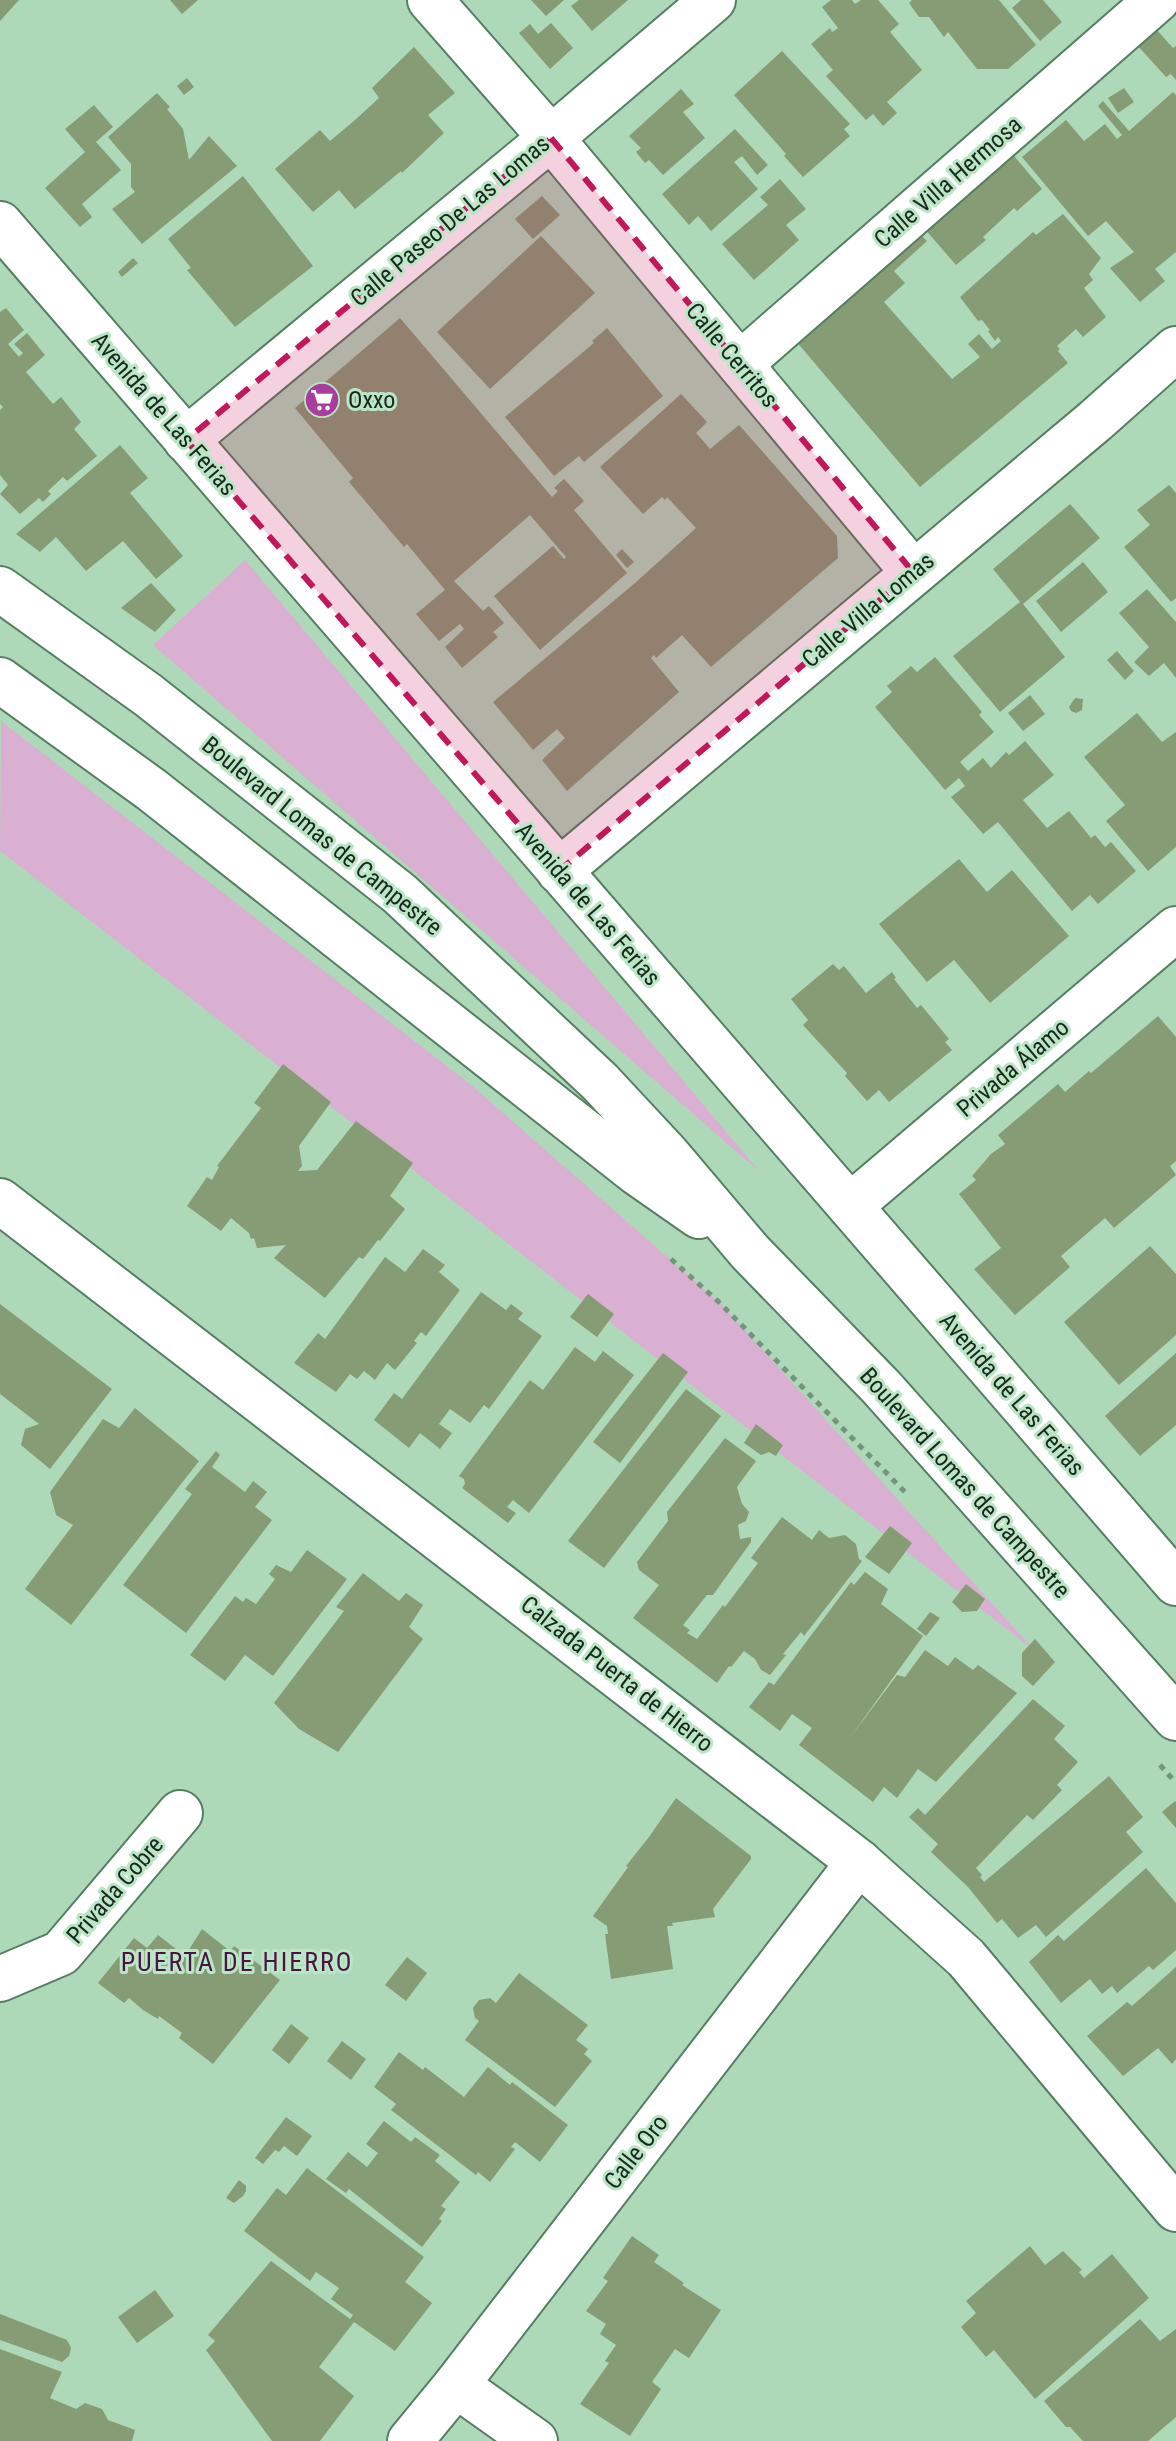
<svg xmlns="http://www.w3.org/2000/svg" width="1176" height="2441" viewBox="0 0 1176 2441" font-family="'Roboto Condensed',sans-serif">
  <rect width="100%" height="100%" fill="#aed9b9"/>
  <!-- green -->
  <g fill="#d9b0d1">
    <polygon points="245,560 760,1172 153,645"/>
    <polygon points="1,721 470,1084 721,1304 1034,1650 0,851"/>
  </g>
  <!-- building -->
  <g fill="#859c74">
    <polygon points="0,0 19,0 0,21"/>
    <polygon points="170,0 198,0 182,14"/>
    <polygon points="531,0 564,0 546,16"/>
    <polygon points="579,0 628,0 592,31 571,6"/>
    <polygon points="831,0 852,0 855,4 861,0 878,0 899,24 890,32 922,70 887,102 897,113 883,126 873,114 866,120 826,76 833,70 811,44 830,28 832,32 838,28 822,7"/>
    <polygon points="912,0 999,0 1036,45 1008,69 977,69 948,32 944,37 929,17 919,17 909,3"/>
    <polygon points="1021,0 1043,0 1062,22 1040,41 1012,8"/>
    <polygon points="551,23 573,48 550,69 519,33 530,24 538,34"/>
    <polygon points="1156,29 1173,48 1176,46 1176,80 1171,74 1166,77 1137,45"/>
    <polygon points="414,47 455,93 428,115 444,133 402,173 401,171 355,209 339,190 313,212 275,169 320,130 330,141 355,120 379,98 372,88"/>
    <polygon points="782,51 850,124 844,129 850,136 803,177 784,156 786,154 734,95"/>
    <polygon points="187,78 194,87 184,95 177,86"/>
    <polygon points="1124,88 1134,102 1118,113 1108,98"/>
    <polygon points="681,89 694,104 683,112 705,138 663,175 649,160 645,163 636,152 641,148 629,136"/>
    <polygon points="1173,92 1176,95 1176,252 1155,269 1165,281 1140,302 1110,268 1134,252 1106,221 1088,236 1022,157 1066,120 1084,141 1105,124 1117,139 1122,135 1098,106 1103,101 1129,131"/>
    <polygon points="157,93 170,107 167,109 183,129 189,160 209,136 237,166 142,244 112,209 135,192 131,187 131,164 108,137"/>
    <polygon points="94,105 113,127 96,142 121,170 82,204 92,217 80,227 45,188 85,152 65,129"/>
    <polygon points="735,129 768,165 757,175 742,156 734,162 758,189 711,231 698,216 689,225 662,194"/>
    <polygon points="1010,151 1042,189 1017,211 1014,208 983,237 986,240 956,265 923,227"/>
    <polygon points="243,176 313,266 235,327 187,270 191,268 168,239"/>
    <polygon points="780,179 806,209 786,225 799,240 754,280 722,244 768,205 760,197"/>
    <polygon points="542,196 560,215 533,239 515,219"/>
    <polygon points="1063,214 1101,258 1089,274 1093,280 1084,288 1106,317 1083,337 1076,329 1057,346 1060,349 1058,351 1068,363 920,487 795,340 918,232 927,241 894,271 905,283 884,302 952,379 980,357 968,344 979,334 992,349 1001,341 998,337 995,341 988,331 990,330 982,320 978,321 960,297 1033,232 1036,235"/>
    <polygon points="541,236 595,293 490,389 437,332"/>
    <polygon points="133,258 138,263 122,277 118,272"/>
    <polygon points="6,308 24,330 8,344 19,357 23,353 14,344 27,333 45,355 26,372 53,404 61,397 81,422 74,429 97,456 67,481 63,477 48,491 51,494 43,502 39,498 20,514 0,494 8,485 0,475 0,410 3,407 0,404 0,312"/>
    <polygon points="400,318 552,497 558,491 554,488 564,479 584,501 574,510 627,573 540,650 494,596 553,546 564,559 566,557 530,515 454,581 483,611 489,606 504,623 493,632 498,637 462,668 445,647 464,629 460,624 439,641 416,614 445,590 407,544 404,547 349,482 353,478 295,408"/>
    <polygon points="607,328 663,396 584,462 579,456 554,476 505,417 594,343 592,341"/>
    <polygon points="681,394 707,422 696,433 710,449 739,425 837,536 838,558 711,667 682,635 656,658 654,655 651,658 679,692 567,791 542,760 565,738 557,729 533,750 493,702 635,583 696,528 667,497 665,500 662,497 643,514 600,467"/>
    <polygon points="120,445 148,478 130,493 183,556 156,579 123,541 86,571 56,537 40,552 16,534"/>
    <polygon points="1169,485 1176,493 1176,598 1171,602 1124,547 1150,525 1137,510"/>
    <polygon points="1070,504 1100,538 1023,604 1065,657 1000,712 953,656 1020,602 993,569"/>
    <polygon points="622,549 634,562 627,568 616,555"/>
    <polygon points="1083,562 1108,592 1061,632 1036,601"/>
    <polygon points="151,583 176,610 155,632 121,608"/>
    <polygon points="1147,589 1176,622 1176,678 1164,663 1149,676 1134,662 1149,647 1119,613"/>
    <polygon points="1117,651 1134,671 1125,680 1107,660"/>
    <polygon points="935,657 982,712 979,715 994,732 960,762 968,771 983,758 991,768 1006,752 1009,755 1025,741 1054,775 1023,800 1047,828 1069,811 1091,838 1095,835 1105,847 1111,842 1136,871 1098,904 1090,895 1072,911 998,822 983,834 951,797 965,786 959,778 945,790 875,707 892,692 887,686 911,666 917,672"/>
    <polygon points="1030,695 1045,714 1023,731 1008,713"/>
    <polygon points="1075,698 1083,699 1082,710 1076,713 1071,711 1069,707"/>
    <polygon points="1137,713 1162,742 1176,732 1176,847 1148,871 1106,821 1125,805 1084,757"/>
    <polygon points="959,859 987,892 1012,870 1069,936 990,1003 954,960 927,982 879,924"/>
    <polygon points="833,964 839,970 844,966 866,993 892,972 896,978 894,979 917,1008 921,1005 949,1039 945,1042 952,1050 889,1102 879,1090 867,1101 845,1076 847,1073 803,1025 808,1020 791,999"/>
    <polygon points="1158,1016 1176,1037 1176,1161 1170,1166 1176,1175 1114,1228 1105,1218 1061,1256 1070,1267 1015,1315 974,1269 1001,1248 959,1194 976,1180 972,1176 991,1154 1005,1144 998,1135 1058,1084 1065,1092 1089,1071 1091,1073"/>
    <polygon points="283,1064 331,1102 299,1146 302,1166 298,1171 317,1170 356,1121 413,1163 390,1196 405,1209 380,1241 378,1240 363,1259 359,1257 325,1298 274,1258 286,1245 257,1248 254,1238 251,1239 249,1233 231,1218 221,1231 187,1206 207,1177 212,1180 219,1167 217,1166 261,1108 254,1103"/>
    <polygon points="1150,1246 1176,1274 1176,1335 1119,1385 1064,1322"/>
    <polygon points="423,1249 445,1265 439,1272 460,1290 426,1336 421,1332 414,1341 417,1343 395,1370 387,1363 375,1380 364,1371 357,1379 350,1374 336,1392 294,1363 318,1333 325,1339 385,1257 405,1272"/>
    <polygon points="481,1292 506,1310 511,1304 523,1313 518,1319 542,1336 489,1409 484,1405 470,1423 450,1409 439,1424 452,1433 440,1449 420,1433 409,1448 374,1420 394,1393 402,1399"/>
    <polygon points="588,1294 614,1314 597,1337 570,1317"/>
    <polygon points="0,1304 112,1389 50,1469 21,1445 25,1429 39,1424 0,1394"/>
    <polygon points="575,1347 595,1362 603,1351 634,1375 529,1513 513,1500 507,1507 516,1513 508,1523 462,1488 465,1484 464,1479 459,1476 530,1380 543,1390"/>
    <polygon points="663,1353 688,1372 620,1463 593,1442"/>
    <polygon points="1176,1353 1176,1425 1140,1456 1105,1416"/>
    <polygon points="686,1389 721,1416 604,1568 568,1541"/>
    <polygon points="135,1408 199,1461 71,1625 25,1589 73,1525 56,1515 50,1492 103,1419 119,1428"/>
    <polygon points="756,1424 783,1445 776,1456 769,1452 761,1455 744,1443"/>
    <polygon points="725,1438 756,1461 737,1487 742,1504 749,1512 746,1521 738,1525 740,1539 751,1537 751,1542 713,1595 707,1595 683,1625 690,1630 687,1633 697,1639 723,1605 725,1607 758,1563 751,1558 782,1517 812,1540 819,1530 829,1538 845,1535 856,1544 859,1559 862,1561 804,1636 801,1632 783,1654 786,1655 770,1675 761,1670 755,1659 744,1651 731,1667 729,1666 717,1683 633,1618 659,1585 639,1570 637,1562 668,1521 667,1512"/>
    <polygon points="216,1451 220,1455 212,1467 245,1492 253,1481 267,1492 255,1507 272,1520 186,1633 123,1585 192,1494 185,1489"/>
    <polygon points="890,1526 912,1543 889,1574 865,1557"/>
    <polygon points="307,1550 347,1579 273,1676 245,1655 225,1681 190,1655 235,1596 243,1602 246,1598 256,1604 275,1579 269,1574 276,1565 291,1572"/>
    <polygon points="865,1572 888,1589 881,1604 923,1636 849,1739 897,1675 905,1677 925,1650 948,1666 955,1657 973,1670 978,1665 1017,1693 936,1782 918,1769 897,1798 884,1787 873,1802 799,1745 812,1728 792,1714 780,1731 749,1707 769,1682 774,1685 851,1582 854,1585"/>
    <polygon points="363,1573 399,1601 406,1593 423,1605 409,1627 423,1639 338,1752 299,1729 274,1703 344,1611 336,1607"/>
    <polygon points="966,1584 985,1599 977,1611 962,1612 952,1602"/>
    <polygon points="930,1612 940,1618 926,1636 917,1629"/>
    <polygon points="1035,1639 1055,1662 1033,1686 1022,1676 1022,1653"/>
    <polygon points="1033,1699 1065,1726 1054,1739 1078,1762 1057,1785 1062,1790 1033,1820 1027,1815 976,1868 982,1875 980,1877 984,1882 1109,1776 1143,1817 1126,1832 1143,1852 1046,1937 1036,1925 1018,1938 1002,1919 997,1923 968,1887 931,1852 938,1844 909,1817 918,1808 925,1815"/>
    <polygon points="676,1798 751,1856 751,1859 713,1909 715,1917 672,1923 673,1926 667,1926 673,1969 611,1979 605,1934 608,1934 607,1926 593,1916 628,1867 626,1866 649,1837"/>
    <polygon points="1175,1801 1176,1802 1176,1828 1162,1812"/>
    <polygon points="1146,1868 1176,1903 1176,1950 1153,1970 1149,1966 1117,1993 1112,1986 1102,1994 1090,1979 1061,2003 1029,1962 1058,1935 1064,1941"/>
    <polygon points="202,1929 230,1951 234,1946 280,1980 213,2064 179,2038 182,2033 159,2016 158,2019 143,2010 129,1998 124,2003 98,1983 134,1938 147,1948 158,1935 185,1956"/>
    <polygon points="407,1957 427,1973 406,2001 385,1985"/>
    <polygon points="1176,1967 1176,2059 1172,2064 1158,2048 1123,2076 1087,2036 1127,2002 1132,2006"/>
    <polygon points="519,1973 588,2025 576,2040 588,2049 584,2054 592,2061 555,2107 465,2040 479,2021 475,2018 473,2008 479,2000 490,1998 496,2003"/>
    <polygon points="291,2024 309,2038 289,2064 272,2050"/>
    <polygon points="342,2041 366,2059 351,2080 327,2061"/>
    <polygon points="399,2052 423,2070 425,2067 464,2097 488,2067 510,2085 512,2082 568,2125 540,2162 515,2142 511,2147 515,2149 490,2182 478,2172 476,2175 391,2110 396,2104 374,2087"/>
    <polygon points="286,2117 312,2136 297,2156 284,2146 279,2152 275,2150 263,2164 255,2158"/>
    <polygon points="384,2121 411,2142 415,2137 440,2155 435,2161 460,2182 441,2206 446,2209 439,2219 442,2221 422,2247 349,2189 346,2193 326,2179 348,2152 367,2167 378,2153 366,2144"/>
    <polygon points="307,2168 424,2257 405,2282 432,2303 395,2351 354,2322 319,2367 354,2396 320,2441 272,2441 206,2350 215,2341 208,2335 271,2261 350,2319 353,2315 331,2299 339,2288 316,2272 310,2281 244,2231 277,2188 286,2195"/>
    <polygon points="239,2180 246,2186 246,2191 243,2196 234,2203 226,2198"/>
    <polygon points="632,2236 659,2255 654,2262 684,2283 682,2285 721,2310 689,2358 675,2349 652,2382 661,2389 630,2436 580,2404 609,2363 605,2361 616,2345 600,2334 606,2324 586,2311 608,2281 603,2278"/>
    <polygon points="1030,2246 1045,2265 1063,2251 1082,2270 1079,2272 1084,2278 1112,2254 1149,2298 1035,2399 994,2350 986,2357 961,2327 976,2313 966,2301"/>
    <polygon points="155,2290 174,2316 137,2343 118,2317"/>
    <polygon points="0,2314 67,2340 71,2348 69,2356 62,2362 0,2340"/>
    <polygon points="1140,2319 1160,2341 1176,2329 1176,2417 1148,2441 1083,2441 1070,2427 1066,2427 1044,2401"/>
    <polygon points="0,2349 62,2372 50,2398 76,2409 85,2403 102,2409 108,2420 135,2430 132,2441 0,2441"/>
  </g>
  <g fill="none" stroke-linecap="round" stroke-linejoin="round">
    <!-- minor casing -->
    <g stroke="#567e61" stroke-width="48">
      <g id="minor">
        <polyline points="430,0 551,138 913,572"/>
        <polyline points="740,364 1157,0"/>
        <polyline points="186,440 551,138 713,0"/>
        <polyline points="559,871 1095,421 1176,349"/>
        <polyline points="0,1201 859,1862 966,1958 1176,2209"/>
        <polyline points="850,1206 1176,929"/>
        <polyline points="0,1979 61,1953 180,1813"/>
        <polyline points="456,2385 535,2441"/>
        <polyline points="410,2441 456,2385 859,1862"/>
      </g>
    </g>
    <!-- major casing -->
    <g stroke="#567e61" stroke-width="48">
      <g id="major">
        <polyline points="0,224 1176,1583"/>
        <polyline points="0,589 148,695 400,894 600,1082 667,1154 750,1252 882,1388 1176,1718"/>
        <polyline points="0,680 152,790 636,1172 699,1216"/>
      </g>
    </g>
    <!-- path -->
    <g stroke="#74947d" stroke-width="5" stroke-dasharray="6 6" stroke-linecap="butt">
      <polyline points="671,1259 721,1304 905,1492"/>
      <polyline points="1160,1765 1176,1783"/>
    </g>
    <!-- minor -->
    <use href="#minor" stroke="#fff" stroke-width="44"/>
    <!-- major -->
    <use href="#major" stroke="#fff" stroke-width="44"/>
  </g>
  <!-- marked area -->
  <path fill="#c2185b" fill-opacity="0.2" stroke="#c2185b" stroke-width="6" stroke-dasharray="16 10" stroke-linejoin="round" d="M 551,138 L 913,572 L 559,871 L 186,440 Z"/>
  <!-- icons -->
  <defs>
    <g id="supermarket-disc" transform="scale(1.8)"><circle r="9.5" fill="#a93d9d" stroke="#bbe6c5"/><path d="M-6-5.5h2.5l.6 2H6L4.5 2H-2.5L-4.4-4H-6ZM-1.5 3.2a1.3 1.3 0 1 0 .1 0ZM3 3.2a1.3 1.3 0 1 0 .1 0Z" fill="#fff"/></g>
  </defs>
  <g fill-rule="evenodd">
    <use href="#supermarket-disc" x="322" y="400"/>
  </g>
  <g text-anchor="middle" stroke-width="6" stroke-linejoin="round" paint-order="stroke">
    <!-- street labels -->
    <g font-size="24" fill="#18281d" stroke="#bbe6c5">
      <text transform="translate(948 182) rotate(-41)" y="8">Calle Villa Hermosa</text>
      <text transform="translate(450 221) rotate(-40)" y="8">Calle Paseo De Las Lomas</text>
      <text transform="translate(732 355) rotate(50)" y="8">Calle Cerritos</text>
      <text transform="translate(164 414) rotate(49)" y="8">Avenida de Las Ferias</text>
      <text transform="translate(868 610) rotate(-40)" y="8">Calle Villa Lomas</text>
      <text transform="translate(322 836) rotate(39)" y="8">Boulevard Lomas de Campestre</text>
      <text transform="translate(588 904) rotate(49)" y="8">Avenida de Las Ferias</text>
      <text transform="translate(1013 1068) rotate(-40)" y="8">Privada Álamo</text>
      <text transform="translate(1012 1394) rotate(49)" y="8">Avenida de Las Ferias</text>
      <text transform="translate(965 1483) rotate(48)" y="8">Boulevard Lomas de Campestre</text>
      <text transform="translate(617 1674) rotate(38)" y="8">Calzada Puerta de Hierro</text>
      <text transform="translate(115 1890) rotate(-49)" y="8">Privada Cobre</text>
      <text transform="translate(636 2152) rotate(-52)" y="8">Calle Oro</text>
    </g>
    <!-- poi labels -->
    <g font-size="24" fill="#18281d" stroke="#bbe6c5" text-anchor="start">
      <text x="348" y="408">Oxxo</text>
    </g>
    <!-- neighbourhood labels -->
    <g font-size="26" letter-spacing="2" fill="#481543" stroke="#bbe6c5">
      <text x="237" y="1971">PUERTA DE HIERRO</text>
    </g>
  </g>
</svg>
